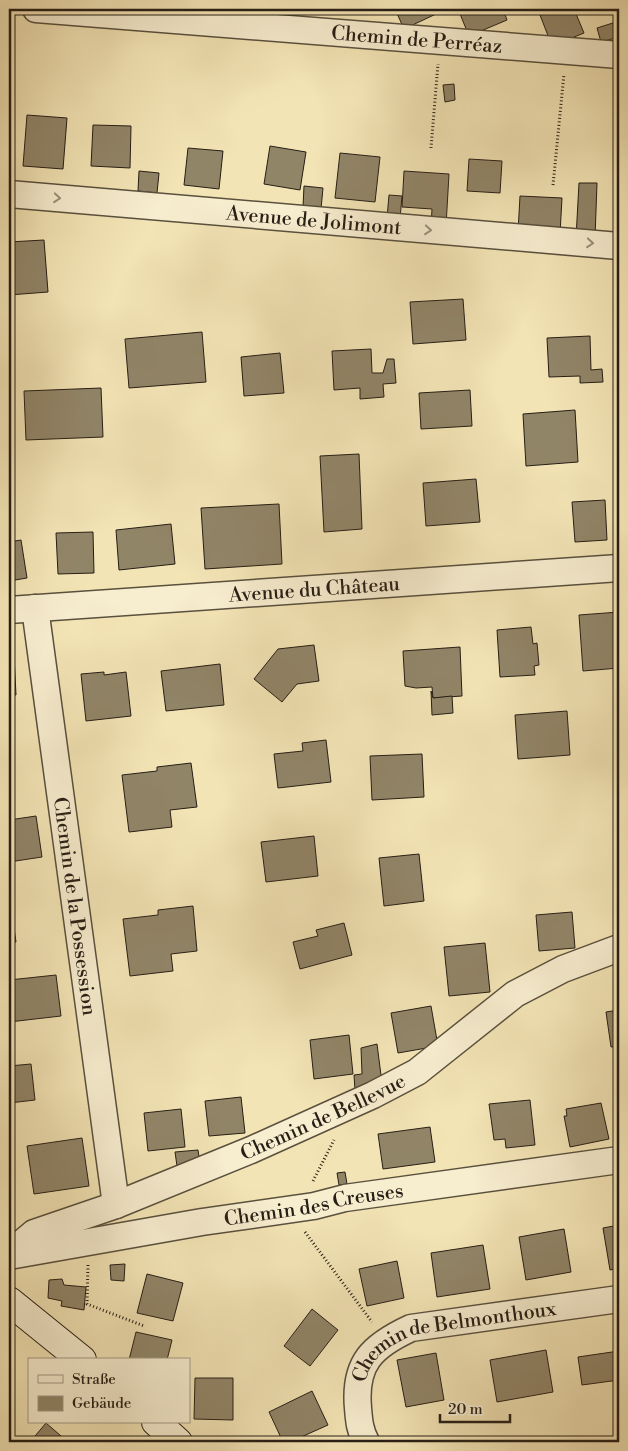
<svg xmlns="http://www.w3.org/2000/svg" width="628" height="1451" viewBox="0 0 628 1451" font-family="'Libre Bodoni',serif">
  <rect width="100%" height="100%" fill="#f3e4b5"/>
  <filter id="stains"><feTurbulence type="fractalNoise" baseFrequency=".004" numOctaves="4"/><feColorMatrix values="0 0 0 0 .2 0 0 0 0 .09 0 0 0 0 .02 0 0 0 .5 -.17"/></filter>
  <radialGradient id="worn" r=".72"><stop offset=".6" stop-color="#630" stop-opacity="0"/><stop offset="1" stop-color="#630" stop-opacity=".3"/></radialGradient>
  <!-- building -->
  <g fill="#918568" stroke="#261e15">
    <polygon points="395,9 434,9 436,14 404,29"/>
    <polygon points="458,9 503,9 507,20 469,36"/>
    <polygon points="555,9 574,9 584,33 552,46 540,15"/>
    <polygon points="616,22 619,37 601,42 597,28"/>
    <polygon points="454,84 455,100 445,102 443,85"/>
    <polygon points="27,115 67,118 63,169 23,166"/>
    <polygon points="93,125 131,126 130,168 91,166"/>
    <polygon points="270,146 306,152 300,190 264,184"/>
    <polygon points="188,148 223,151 219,189 184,185"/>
    <polygon points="340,153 380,157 375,202 335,198"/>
    <polygon points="469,159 502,161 500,193 467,191"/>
    <polygon points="139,171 159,173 157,193 138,191"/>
    <polygon points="404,171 449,174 446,226 431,226 432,209 402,207"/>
    <polygon points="579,183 597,183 595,238 576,238"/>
    <polygon points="304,186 323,188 321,209 303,207"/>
    <polygon points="389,195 402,196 400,219 387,218"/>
    <polygon points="520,196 562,198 560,234 518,232"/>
    <polygon points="44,240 48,292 9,295 9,242"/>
    <polygon points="463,299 466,340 413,344 410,302"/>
    <polygon points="202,332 206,382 129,388 125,339"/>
    <polygon points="590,336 591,370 602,369 603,382 580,383 580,376 549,377 547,338"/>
    <polygon points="371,349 372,373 383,373 387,359 394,359 396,383 383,384 384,397 360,399 360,388 334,390 332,351"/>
    <polygon points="280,353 284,393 244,396 241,357"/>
    <polygon points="101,388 103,437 26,440 24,391"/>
    <polygon points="470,390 472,426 421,429 419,393"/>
    <polygon points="575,410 578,462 526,466 523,414"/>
    <polygon points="359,454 362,529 324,532 320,456"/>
    <polygon points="476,479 480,522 426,526 423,483"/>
    <polygon points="605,500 607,540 575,542 572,502"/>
    <polygon points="279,504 282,564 205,569 201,508"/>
    <polygon points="171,524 175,564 119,570 116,530"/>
    <polygon points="93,532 94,573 58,574 56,533"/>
    <polygon points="21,540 27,578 9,581 9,542"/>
    <polygon points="619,612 619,668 583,671 579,615"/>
    <polygon points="531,627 533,644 537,643 539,665 534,666 535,675 500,677 497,630"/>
    <polygon points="314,645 319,681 297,684 282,702 254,679 278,649"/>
    <polygon points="460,647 462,696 433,698 432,687 416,688 405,686 403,651"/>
    <polygon points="9,656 14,656 16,695 9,695"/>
    <polygon points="220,664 224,705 166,711 161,671"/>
    <polygon points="104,672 104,675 126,672 131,716 86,721 81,674"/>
    <polygon points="431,691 433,698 452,696 453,713 432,715"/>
    <polygon points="567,711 570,755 518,759 515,715"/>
    <polygon points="326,740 331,782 278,788 274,754 303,751 302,743"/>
    <polygon points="422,754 424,797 372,800 370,756"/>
    <polygon points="191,763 197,807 170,810 172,827 129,832 122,775 157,771 157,767"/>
    <polygon points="36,816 42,857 9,862 9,820"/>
    <polygon points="314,836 318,876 266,882 261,842"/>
    <polygon points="419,854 424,901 384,906 379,858"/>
    <polygon points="619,878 619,915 617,916 614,879"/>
    <polygon points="193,906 197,951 171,954 173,971 130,976 123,919 158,915 158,910"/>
    <polygon points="9,907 11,907 16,942 9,943"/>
    <polygon points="572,912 575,948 539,951 536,915"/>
    <polygon points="344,923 352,955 300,969 293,942 318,936 316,930"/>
    <polygon points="485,943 490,992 449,996 444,947"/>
    <polygon points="56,975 61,1016 9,1022 9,980"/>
    <polygon points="431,1006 438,1046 398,1053 391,1013"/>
    <polygon points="619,1010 619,1046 611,1047 606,1012"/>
    <polygon points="349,1035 353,1074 314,1079 310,1040"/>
    <polygon points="377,1044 382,1083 355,1090 354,1075 362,1074 361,1048"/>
    <polygon points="31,1064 35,1100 9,1103 9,1066"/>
    <polygon points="241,1097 245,1133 209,1136 205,1101"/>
    <polygon points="530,1100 535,1145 506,1148 505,1139 494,1140 489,1104"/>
    <polygon points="601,1103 609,1139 570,1147 564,1116 567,1116 566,1109"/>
    <polygon points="181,1109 185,1147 148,1151 144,1113"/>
    <polygon points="430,1127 435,1162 383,1169 378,1134"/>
    <polygon points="82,1138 89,1186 34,1194 27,1146"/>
    <polygon points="198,1150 200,1164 177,1166 175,1152"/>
    <polygon points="345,1172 347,1184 339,1185 337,1173"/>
    <polygon points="619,1225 619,1268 610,1270 603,1228"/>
    <polygon points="564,1229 571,1272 526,1280 519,1237"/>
    <polygon points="483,1245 490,1289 437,1297 431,1253"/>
    <polygon points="397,1261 404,1298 367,1306 359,1269"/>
    <polygon points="125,1264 124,1281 111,1280 110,1265"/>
    <polygon points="147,1274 183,1283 173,1321 137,1313"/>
    <polygon points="62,1279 64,1285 86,1287 84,1310 61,1306 62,1301 48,1298 49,1280"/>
    <polygon points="312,1309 338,1330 310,1366 284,1346"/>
    <polygon points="136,1332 172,1340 167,1360 129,1360"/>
    <polygon points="546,1350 553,1392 497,1402 490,1360"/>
    <polygon points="619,1351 619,1380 582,1385 578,1357"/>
    <polygon points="436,1353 444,1400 406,1407 397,1360"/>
    <polygon points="195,1378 233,1378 233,1420 194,1419"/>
    <polygon points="312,1391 328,1425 290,1442 283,1442 269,1412"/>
    <polygon points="46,1423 68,1442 30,1442"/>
  </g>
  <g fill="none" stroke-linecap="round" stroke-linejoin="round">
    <!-- street casing -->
    <g stroke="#59503d" stroke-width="29">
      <g id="street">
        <path id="s1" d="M 36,9 L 619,55"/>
        <path id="s2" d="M 9,194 L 619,246"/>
        <path id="s3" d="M 35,608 L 116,1205"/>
        <path id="s4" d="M 9,610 L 619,568"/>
        <path id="s5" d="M 9,1254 L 34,1233 L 116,1205 L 251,1150 L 373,1095 L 417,1072 L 515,994 L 563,969 L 619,948"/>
        <path id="s6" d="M 9,1256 L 202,1222 L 314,1206 L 345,1198 L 619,1160"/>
        <path id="s7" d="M 366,1442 C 360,1431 359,1421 358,1408 C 354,1363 372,1346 411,1328 L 619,1299"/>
      </g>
    </g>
    <!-- secondary casing -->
    <g stroke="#261e15" stroke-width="30">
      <g id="secondary">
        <polyline points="9,1301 82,1360"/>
        <polyline points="156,1422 178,1442"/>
      </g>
    </g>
    <!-- path -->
    <g stroke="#261e15" stroke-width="3" stroke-dasharray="1 2.5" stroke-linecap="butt">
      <polyline points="431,148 438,64"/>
      <polyline points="553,185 564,74"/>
      <polyline points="313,1181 334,1140"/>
      <polyline points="305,1232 372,1322"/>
      <polyline points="88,1265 87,1304 144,1326"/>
    </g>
    <!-- street -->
    <use href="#street" stroke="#f7edcf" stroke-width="26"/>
    <!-- secondary -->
    <use href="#secondary" stroke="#f7edcf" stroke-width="28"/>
  </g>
  <!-- one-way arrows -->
  <defs><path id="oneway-chevron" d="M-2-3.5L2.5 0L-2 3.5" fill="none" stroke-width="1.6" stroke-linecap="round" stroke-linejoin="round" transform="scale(1.25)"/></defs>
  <g stroke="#99907b">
    <use href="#oneway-chevron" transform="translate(57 198) rotate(5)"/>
    <use href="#oneway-chevron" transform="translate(428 230) rotate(5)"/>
    <use href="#oneway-chevron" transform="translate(590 243) rotate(5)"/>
  </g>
  <g text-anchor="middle" stroke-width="4.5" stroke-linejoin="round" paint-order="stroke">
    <!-- street labels -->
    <g font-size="20" fill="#261e15" stroke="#f7edcf">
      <text dy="7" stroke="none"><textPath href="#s1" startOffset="382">Chemin de Perréaz</textPath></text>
      <text dy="7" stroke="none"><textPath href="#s2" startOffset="306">Avenue de Jolimont</textPath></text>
      <text dy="7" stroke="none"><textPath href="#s4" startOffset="306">Avenue du Château</textPath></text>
      <text dy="7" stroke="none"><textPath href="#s3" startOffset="301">Chemin de la Possession</textPath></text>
      <text dy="7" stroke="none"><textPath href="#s5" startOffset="344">Chemin de Bellevue</textPath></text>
      <text dy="7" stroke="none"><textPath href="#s6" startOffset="309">Chemin des Creuses</textPath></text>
      <text dy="7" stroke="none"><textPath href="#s7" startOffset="174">Chemin de Belmonthoux</textPath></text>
    </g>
  </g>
  <!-- margin -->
  <rect width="628" height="1451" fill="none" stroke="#f3e4b5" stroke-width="30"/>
  <rect x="10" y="10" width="608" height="1431" fill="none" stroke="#261e15" stroke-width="2.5"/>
  <rect x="15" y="15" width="598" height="1421" fill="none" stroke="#261e15"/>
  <!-- legend -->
  <rect x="28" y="1358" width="162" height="65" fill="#f7edcf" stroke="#a39a85"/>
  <rect x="38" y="1375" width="25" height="8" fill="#f7edcf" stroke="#a39a85"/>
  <text x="72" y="1384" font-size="15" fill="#261e15">Straße</text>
  <rect x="38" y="1396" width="25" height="15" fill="#918568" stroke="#a39a85"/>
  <text x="72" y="1408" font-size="15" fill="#261e15">Gebäude</text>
  <!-- scale -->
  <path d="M440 1414v8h70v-8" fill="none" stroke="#261e15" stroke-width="2.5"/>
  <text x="448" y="1414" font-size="15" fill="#261e15" stroke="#f7edcf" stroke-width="4" paint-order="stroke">20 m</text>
  <rect width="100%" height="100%" filter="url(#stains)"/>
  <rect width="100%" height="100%" fill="url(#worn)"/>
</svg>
